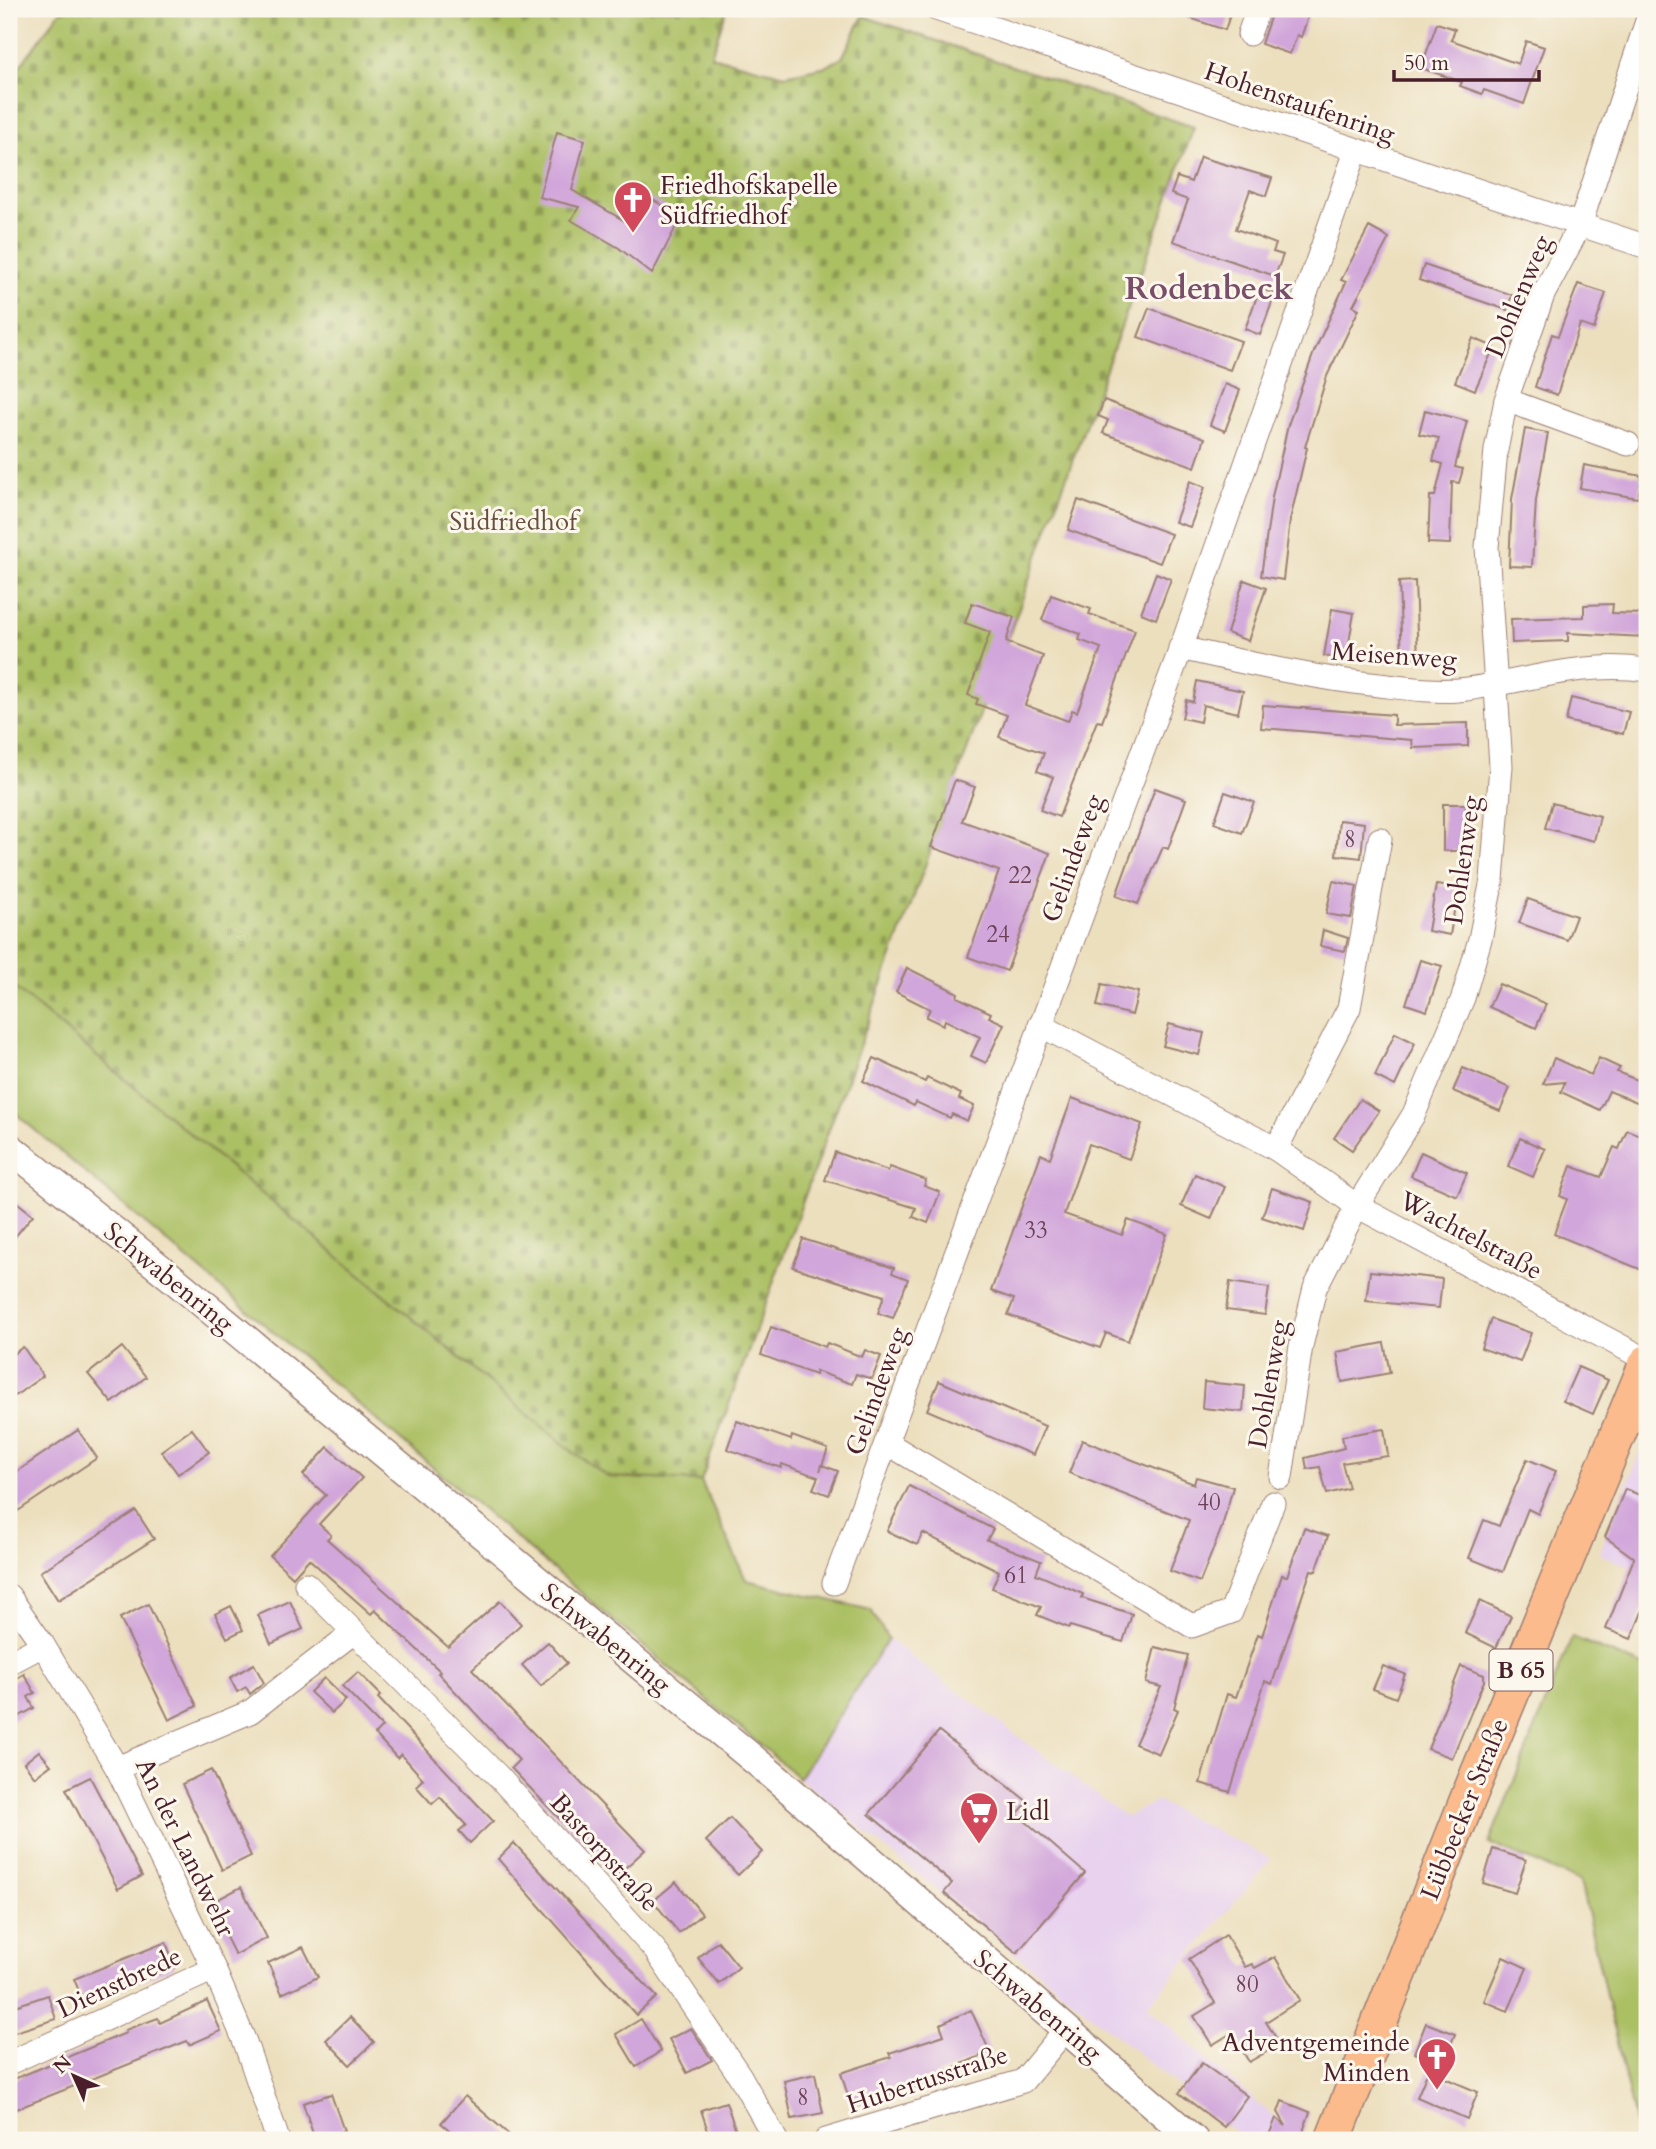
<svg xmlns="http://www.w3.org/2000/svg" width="1656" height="2149" viewBox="0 0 1656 2149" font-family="Cardo,serif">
  <defs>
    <pattern id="cemetery-stones" width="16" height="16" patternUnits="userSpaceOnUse" patternTransform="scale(1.75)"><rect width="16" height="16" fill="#abbf64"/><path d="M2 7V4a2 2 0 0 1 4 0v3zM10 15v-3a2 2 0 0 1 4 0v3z" fill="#8d9b53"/></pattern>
  </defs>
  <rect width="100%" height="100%" fill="#fbf7ec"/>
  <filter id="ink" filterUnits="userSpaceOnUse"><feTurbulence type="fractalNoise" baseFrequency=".0143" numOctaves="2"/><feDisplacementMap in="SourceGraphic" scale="14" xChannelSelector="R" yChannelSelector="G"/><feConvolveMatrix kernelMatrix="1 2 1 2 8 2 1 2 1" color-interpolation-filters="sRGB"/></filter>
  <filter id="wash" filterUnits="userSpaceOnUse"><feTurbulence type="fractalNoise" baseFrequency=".00686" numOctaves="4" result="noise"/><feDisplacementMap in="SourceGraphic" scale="28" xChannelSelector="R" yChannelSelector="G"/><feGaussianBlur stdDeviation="1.57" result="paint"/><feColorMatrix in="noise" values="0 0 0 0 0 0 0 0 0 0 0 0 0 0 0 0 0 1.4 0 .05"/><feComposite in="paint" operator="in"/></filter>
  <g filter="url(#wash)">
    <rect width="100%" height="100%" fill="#ecdfbe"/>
    <!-- built -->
    <g fill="#e8d2ee">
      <polygon points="1647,1434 1647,1573 1599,1554"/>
      <polygon points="888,1639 1126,1817 1157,1801 1271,1859 1147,2007 1301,2140 1245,2140 799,1778"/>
    </g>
    <!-- green -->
    <g fill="#abbf64" stroke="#7a6f48" stroke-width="2">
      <polygon points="9,983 573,1452 608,1477 701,1481 746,1580 871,1610 888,1639 799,1778 9,1108"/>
      <polygon points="1572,1637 1647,1668 1647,1887 1642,1894 1647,1918 1647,2128 1637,2130 1580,1881 1489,1843"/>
    </g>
    <!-- cemetery -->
    <polygon fill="url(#cemetery-stones)" stroke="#7a6f48" stroke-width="2" points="62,9 727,9 711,56 785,75 827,66 842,58 863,16 1194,127 701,1481 608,1477 573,1452 9,983 9,81"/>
    <g id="blocks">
      <!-- building -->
      <g fill="#d1a6da">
        <polygon points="1170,9 1232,9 1225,30 1169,11"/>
        <polygon points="1273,9 1306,9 1304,16 1308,17 1301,37 1297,35 1290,54 1261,44"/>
        <polygon points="1437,23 1455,29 1451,40 1518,64 1526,41 1544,47 1524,104 1484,90 1482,94 1460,86 1462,82 1421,68"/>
        <polygon points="557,132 585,140 572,190 625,221 639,193 682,215 652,274 619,248 571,220 579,207 539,197"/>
        <polygon points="1200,157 1272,178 1266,196 1250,190 1236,229 1276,244 1273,252 1283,255 1275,276 1173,241 1188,200 1171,194 1177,177 1191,182"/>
        <polygon points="1369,227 1389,238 1353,306 1359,309 1327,376 1305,447 1307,448 1290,520 1283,580 1261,576 1272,497 1288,425 1314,352 1346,282 1341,280"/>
        <polygon points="1424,265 1512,295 1507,310 1419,280"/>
        <polygon points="1578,284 1606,293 1594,329 1580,324 1557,395 1535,387 1552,334 1558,336"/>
        <polygon points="1260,288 1275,294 1260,335 1245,329"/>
        <polygon points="1149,308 1241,341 1230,370 1138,337"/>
        <polygon points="1473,338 1494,347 1475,390 1455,382"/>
        <polygon points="1225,384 1240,390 1225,431 1210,425"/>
        <polygon points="1104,400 1205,438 1195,467 1103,433 1108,420 1098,416"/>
        <polygon points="1425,410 1467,421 1455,467 1463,469 1459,483 1452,482 1450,544 1428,543 1430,496 1435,496 1443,464 1433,461 1439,438 1419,434"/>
        <polygon points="1525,429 1548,433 1536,500 1532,567 1509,566 1512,499"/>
        <polygon points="1584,465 1642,476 1638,498 1580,488"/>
        <polygon points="1190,481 1205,487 1190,527 1175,522"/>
        <polygon points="1078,500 1171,534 1160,563 1068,530"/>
        <polygon points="1156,573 1171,579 1156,619 1141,613"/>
        <polygon points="1244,580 1266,588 1248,641 1227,633"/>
        <polygon points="1415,581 1418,659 1402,659 1399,582"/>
        <polygon points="1051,595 1091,609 1089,614 1135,630 1102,722 1097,721 1059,817 1040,810 1053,777 1037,771 1044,753 999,737 1007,715 976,704 978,699 968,695 990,632 965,623 972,603 1014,617 1006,642 1043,656 1025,705 1068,721 1072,710 1077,712 1101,648 1079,640 1081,634 1042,620"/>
        <polygon points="1613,604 1612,613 1646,614 1644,637 1568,633 1568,641 1512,643 1511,619 1584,617 1584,605"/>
        <polygon points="1332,609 1354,613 1346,660 1324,656"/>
        <polygon points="1197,681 1243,691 1238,713 1203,705 1200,722 1182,718 1186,700 1193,702"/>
        <polygon points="1571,698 1629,712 1623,734 1566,721"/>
        <polygon points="1263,705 1394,715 1394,725 1468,723 1468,746 1413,748 1412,740 1261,728"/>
        <polygon points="955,780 975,787 962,821 1050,853 1007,971 968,957 999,871 931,847"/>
        <polygon points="1155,788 1186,799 1168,849 1163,847 1138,904 1116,896"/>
        <polygon points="1225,792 1254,802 1242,833 1214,823"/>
        <polygon points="1552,803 1600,816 1594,841 1545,828"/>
        <polygon points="1443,804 1466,804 1465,851 1443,851"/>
        <polygon points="1339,820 1364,823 1361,858 1336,855"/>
        <polygon points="1333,881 1357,886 1351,918 1326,914"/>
        <polygon points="1436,885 1458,888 1450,935 1428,931"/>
        <polygon points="1528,899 1576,916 1567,940 1519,923"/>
        <polygon points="1323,930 1348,938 1345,951 1320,946"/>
        <polygon points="1420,960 1442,966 1427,1011 1406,1004"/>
        <polygon points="907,968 958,993 957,997 991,1013 989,1017 1004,1024 986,1063 971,1056 980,1037 945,1020 943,1025 926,1017 930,1009 896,992"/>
        <polygon points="1102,984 1138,992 1132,1015 1097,1006"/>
        <polygon points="1499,984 1546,1004 1536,1028 1489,1007"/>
        <polygon points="1169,1024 1204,1033 1199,1055 1163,1046"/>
        <polygon points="1395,1033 1415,1043 1395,1086 1375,1076"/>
        <polygon points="874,1058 925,1082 927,1078 961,1094 959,1099 974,1106 967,1121 952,1114 950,1118 916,1102 914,1106 863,1081"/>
        <polygon points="1554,1058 1591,1075 1599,1058 1620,1068 1617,1072 1647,1084 1647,1106 1609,1091 1600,1110 1561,1092 1565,1082 1543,1084"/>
        <polygon points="1463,1068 1510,1088 1500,1111 1453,1091"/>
        <polygon points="1072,1098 1142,1124 1129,1159 1089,1144 1064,1214 1122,1235 1128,1220 1167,1234 1128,1341 1106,1333 1100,1348 1008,1315 1014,1299 991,1291 1041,1154 1050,1158"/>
        <polygon points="1360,1099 1379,1111 1352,1150 1334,1138"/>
        <polygon points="1627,1130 1647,1138 1647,1257 1642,1270 1554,1234 1567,1199 1560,1196 1571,1166 1601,1177 1614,1147 1619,1149"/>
        <polygon points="1520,1138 1545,1149 1533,1177 1508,1166"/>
        <polygon points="835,1152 888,1171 890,1167 926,1180 924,1186 940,1192 928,1223 913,1217 916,1208 825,1180"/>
        <polygon points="1421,1152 1467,1173 1457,1196 1411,1176"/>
        <polygon points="1195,1174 1225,1187 1211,1219 1181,1206"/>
        <polygon points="1272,1188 1313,1202 1304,1231 1262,1217"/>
        <polygon points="9,1196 33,1215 9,1244"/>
        <polygon points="803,1239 894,1268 892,1273 908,1279 893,1318 878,1313 884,1296 793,1267"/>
        <polygon points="1370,1271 1442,1279 1439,1308 1366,1301"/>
        <polygon points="1230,1282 1269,1288 1265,1315 1226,1310"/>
        <polygon points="1491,1319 1531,1333 1520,1362 1481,1348"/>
        <polygon points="771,1327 825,1347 827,1343 862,1357 865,1350 881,1356 872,1379 856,1374 852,1384 816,1371 815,1375 761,1355"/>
        <polygon points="1384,1343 1390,1373 1342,1382 1337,1352"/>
        <polygon points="23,1347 43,1376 9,1400 9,1357"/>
        <polygon points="122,1347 146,1377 112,1403 88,1374"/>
        <polygon points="1578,1367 1608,1380 1593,1414 1563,1401"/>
        <polygon points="939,1381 1045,1426 1033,1455 927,1410"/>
        <polygon points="1204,1382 1245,1386 1243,1412 1202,1408"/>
        <polygon points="737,1421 791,1440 792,1436 828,1449 820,1471 822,1465 838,1471 829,1495 813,1489 818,1477 782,1464 781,1468 727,1449"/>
        <polygon points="192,1429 209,1452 178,1474 161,1451"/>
        <polygon points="1384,1429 1388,1456 1342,1463 1349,1488 1327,1494 1320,1467 1307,1469 1305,1458 1344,1448 1342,1436"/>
        <polygon points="78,1430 97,1458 9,1517 9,1477"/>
        <polygon points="1082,1440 1194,1484 1196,1477 1233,1487 1222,1527 1200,1582 1170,1571 1189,1520 1069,1473"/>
        <polygon points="328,1447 362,1478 319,1524 331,1535 327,1539 448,1647 500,1601 521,1624 472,1669 645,1850 615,1877 511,1768 519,1760 438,1673 440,1671 375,1610 371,1614 309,1559 293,1577 270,1556 326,1495 303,1475"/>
        <polygon points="1527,1459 1556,1471 1538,1514 1528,1509 1503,1572 1469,1558 1484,1520 1499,1526"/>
        <polygon points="909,1486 993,1529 987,1540 1041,1561 1036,1574 1083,1594 1082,1598 1132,1614 1123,1642 1070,1626 1069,1628 1037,1615 1041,1607 992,1588 999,1571 923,1533 917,1545 887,1531"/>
        <polygon points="1625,1489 1647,1498 1647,1600 1631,1639 1606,1629 1634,1558 1605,1537"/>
        <polygon points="136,1511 154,1539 58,1600 40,1572"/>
        <polygon points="1304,1528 1328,1536 1316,1571 1311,1570 1272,1684 1265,1681 1230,1792 1200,1783 1227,1694 1236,1697 1258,1634 1262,1636 1282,1575 1287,1576"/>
        <polygon points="290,1601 303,1629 271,1644 258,1615"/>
        <polygon points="1480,1601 1511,1616 1496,1648 1465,1633"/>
        <polygon points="148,1604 197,1706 169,1720 120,1618"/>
        <polygon points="231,1606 243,1630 227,1638 215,1614"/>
        <polygon points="548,1642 567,1663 541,1686 522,1665"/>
        <polygon points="1155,1647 1188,1655 1174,1708 1178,1710 1159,1754 1135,1744 1161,1687 1146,1683"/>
        <polygon points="254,1664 264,1683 250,1694 246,1687 237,1692 230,1678"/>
        <polygon points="1383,1666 1405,1674 1396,1698 1373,1689"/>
        <polygon points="1461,1666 1484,1675 1484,1681 1452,1758 1428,1749"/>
        <polygon points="358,1672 381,1695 378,1698 493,1821 470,1843 459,1831 466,1825 440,1797 432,1804 416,1786 423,1779 401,1754 397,1758 375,1734 382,1727 342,1686"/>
        <polygon points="24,1674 35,1693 28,1697 34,1708 9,1722 9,1683"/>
        <polygon points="324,1678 346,1700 332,1713 310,1692"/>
        <polygon points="939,1731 1028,1802 1017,1814 1085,1873 1017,1953 944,1893 952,1883 869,1814"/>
        <polygon points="39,1751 51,1765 35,1777 24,1763"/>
        <polygon points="211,1770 251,1856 222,1870 182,1784"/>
        <polygon points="90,1777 142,1876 118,1889 66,1789"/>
        <polygon points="730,1818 762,1852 738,1875 706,1841"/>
        <polygon points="514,1843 657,1997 636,2015 498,1859"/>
        <polygon points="1493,1849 1526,1860 1515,1893 1483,1883"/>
        <polygon points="676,1882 702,1914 679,1933 653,1901"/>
        <polygon points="241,1887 267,1938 235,1955 209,1904"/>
        <polygon points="1226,1935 1245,1967 1252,1964 1255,1968 1275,1957 1300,2000 1266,2022 1280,2044 1249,2062 1232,2033 1212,2045 1194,2016 1215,2003 1189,1959"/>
        <polygon points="718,1941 739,1967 719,1984 698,1958"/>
        <polygon points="166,1942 175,1967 84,2003 74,1979"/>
        <polygon points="303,1947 318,1977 282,1994 268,1963"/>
        <polygon points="1503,1957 1527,1968 1508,2011 1484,2001"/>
        <polygon points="48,1995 56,2019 9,2034 9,2008"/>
        <polygon points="207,2001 221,2031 189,2045 187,2041 9,2112 9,2081 126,2033 125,2030 158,2018 160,2023"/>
        <polygon points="971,2010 990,2052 934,2076 936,2081 851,2106 841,2073 891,2057 889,2053 944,2035 940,2024"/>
        <polygon points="350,2017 374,2042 350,2065 326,2040"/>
        <polygon points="641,2019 661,2051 636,2067 616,2034"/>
        <polygon points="1426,2023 1455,2034 1443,2064 1414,2053"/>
        <polygon points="691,2028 712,2060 687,2073 669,2039"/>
        <polygon points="1202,2063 1247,2096 1224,2127 1179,2093"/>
        <polygon points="1428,2071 1478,2092 1467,2119 1417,2097"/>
        <polygon points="815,2074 823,2113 792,2119 784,2081"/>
        <polygon points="331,2094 344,2131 315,2140 303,2103"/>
        <polygon points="465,2096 515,2140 461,2140 441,2123"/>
        <polygon points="1282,2101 1310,2112 1301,2137 1305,2140 1267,2140 1276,2118 1286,2126 1278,2112"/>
        <polygon points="726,2102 738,2137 711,2140 701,2110"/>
      </g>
    </g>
  </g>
  <g filter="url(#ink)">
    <use href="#blocks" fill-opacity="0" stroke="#9b7f74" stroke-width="2"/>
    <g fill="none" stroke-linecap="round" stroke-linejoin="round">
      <!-- minor casing -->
      <g stroke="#9b7f74" stroke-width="25">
        <g id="minor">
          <polyline points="936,9 1647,247"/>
          <polyline points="1249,34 1258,9"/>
          <polyline points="1506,400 1628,444"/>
          <path d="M 1180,648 C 1247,663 1312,678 1379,685 C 1405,688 1432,692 1458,690 C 1523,683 1581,660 1647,670"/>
          <polyline points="1040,1025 1276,1149 1357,1206 1647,1360"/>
          <polyline points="1276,1149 1349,1008 1380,839"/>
          <polyline points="887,1443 1192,1626 1231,1612 1273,1503"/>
          <polyline points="1281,1477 1301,1346 1315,1288 1357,1206 1414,1114 1463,998 1480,939 1492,880 1501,766 1487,547 1496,450 1506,400 1543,295 1580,225 1647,21"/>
          <polyline points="834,1583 1184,640 1356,151"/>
          <polyline points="306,1584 498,1776 655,1950 740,2076 776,2140"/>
          <polyline points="9,1596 43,1645 117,1768 214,1969 245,2042 278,2140"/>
          <polyline points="9,1663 43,1645"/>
          <polyline points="117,1768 250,1712 354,1632"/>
          <polyline points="9,2063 214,1969"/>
          <polyline points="826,2140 1023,2081 1066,2029"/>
        </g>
      </g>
      <!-- tertiary casing -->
      <g stroke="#9b7f74" stroke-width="31">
        <polyline id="tertiary" points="9,1147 171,1277 775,1777 1194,2140"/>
      </g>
      <!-- primary casing -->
      <g stroke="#9b7f74" stroke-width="38">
        <polyline id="primary" points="1333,2140 1467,1801 1647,1363"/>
      </g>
      <!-- minor -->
      <use href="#minor" stroke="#fff" stroke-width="23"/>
      <!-- tertiary -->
      <use href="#tertiary" stroke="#fff" stroke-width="28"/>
      <!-- primary -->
      <use href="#primary" stroke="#fbbb8d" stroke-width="35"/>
    </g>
  </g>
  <!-- icons -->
  <defs>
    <g id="church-pin" transform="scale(2.0125)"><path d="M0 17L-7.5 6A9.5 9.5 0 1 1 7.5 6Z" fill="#d1495b" stroke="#fbf7ec"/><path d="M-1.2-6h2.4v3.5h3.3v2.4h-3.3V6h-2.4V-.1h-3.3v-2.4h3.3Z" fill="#fff"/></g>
    <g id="supermarket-pin" transform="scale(2.0125)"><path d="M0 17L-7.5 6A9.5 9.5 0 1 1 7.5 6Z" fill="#d1495b" stroke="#fbf7ec"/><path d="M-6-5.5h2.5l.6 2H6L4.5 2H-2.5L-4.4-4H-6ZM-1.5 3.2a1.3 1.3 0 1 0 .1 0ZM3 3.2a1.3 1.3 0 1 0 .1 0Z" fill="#fff"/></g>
  </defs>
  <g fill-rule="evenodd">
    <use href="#church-pin" x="633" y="200"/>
    <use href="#supermarket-pin" x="979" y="1811"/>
    <use href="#church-pin" x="1437" y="2057"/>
  </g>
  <g text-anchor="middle" stroke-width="6" stroke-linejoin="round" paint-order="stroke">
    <!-- number labels -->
    <g font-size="23" fill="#6c4157">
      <text x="1350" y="847">8</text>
      <text x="1020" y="883">22</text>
      <text x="998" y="942">24</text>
      <text x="1036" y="1238">33</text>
      <text x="1209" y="1510">40</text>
      <text x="1016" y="1583">61</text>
      <text x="1247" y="1992">80</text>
      <text x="803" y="2105">8</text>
    </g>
    <!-- shield labels -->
    <rect fill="#fbf7ec" stroke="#7f6065" stroke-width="2" x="1489.5" y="1649.5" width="63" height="41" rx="5"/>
    <g font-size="24" font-weight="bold" fill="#4a1f2b">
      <text x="1521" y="1678">B 65</text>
    </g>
    <!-- street labels -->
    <g font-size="26" fill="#4a1f2b" stroke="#fbf7ec">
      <text transform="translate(1300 102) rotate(19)" y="9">Hohenstaufenring</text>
      <text transform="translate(1518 296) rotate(-67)" y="9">Dohlenweg</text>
      <text transform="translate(1394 655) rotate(4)" y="9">Meisenweg</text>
      <text transform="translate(1072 858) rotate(-70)" y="9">Gelindeweg</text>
      <text transform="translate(1462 860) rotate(-82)" y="9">Dohlenweg</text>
      <text transform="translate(1471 1235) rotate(28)" y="9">Wachtelstraße</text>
      <text transform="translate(169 1277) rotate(39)" y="9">Schwabenring</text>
      <text transform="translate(1268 1384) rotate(-80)" y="9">Dohlenweg</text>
      <text transform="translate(876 1391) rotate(-70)" y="9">Gelindeweg</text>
      <text transform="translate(606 1638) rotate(39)" y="9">Schwabenring</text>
      <text transform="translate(1464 1809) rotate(-68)" y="9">Lübbecker Straße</text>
      <text transform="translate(186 1847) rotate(64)" y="9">An der Landwehr</text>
      <text transform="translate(605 1852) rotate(48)" y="9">Bastorpstraße</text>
      <text transform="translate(119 1982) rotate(-25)" y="9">Dienstbrede</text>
      <text transform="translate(1038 2005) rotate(40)" y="9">Schwabenring</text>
      <text transform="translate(927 2079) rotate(-18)" y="9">Hubertusstraße</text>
    </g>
    <!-- poi labels -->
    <g font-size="26" fill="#4a1f2b" stroke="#fbf7ec" text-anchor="start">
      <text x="660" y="194">Friedhofskapelle<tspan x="660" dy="30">Südfriedhof</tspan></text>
      <text x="1006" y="1820">Lidl</text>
      <text x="1410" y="2051" text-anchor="end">Adventgemeinde<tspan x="1410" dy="30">Minden</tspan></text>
    </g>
    <!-- park labels -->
    <g font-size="26" fill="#674f3c" stroke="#fbf7ec">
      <text x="513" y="530">Südfriedhof</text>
    </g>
    <!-- district labels -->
    <g font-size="33" font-weight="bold" fill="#794e68" stroke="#fbf7ec">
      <text x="1209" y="299">Rodenbeck</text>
    </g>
  </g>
  <!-- margin -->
  <rect width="1656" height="2149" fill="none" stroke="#fbf7ec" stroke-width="35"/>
  <!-- north arrow -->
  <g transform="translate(74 2076) rotate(315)" stroke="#fbf7ec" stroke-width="5" paint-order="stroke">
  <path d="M0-5L12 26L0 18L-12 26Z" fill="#4a1f2b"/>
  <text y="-10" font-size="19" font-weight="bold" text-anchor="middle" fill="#4a1f2b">N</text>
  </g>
  <!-- scale -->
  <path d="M1394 70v10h145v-10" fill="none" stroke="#4a1f2b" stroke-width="3.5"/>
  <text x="1404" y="70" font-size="21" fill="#4a1f2b" stroke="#fbf7ec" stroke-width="5" paint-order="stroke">50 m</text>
</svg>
